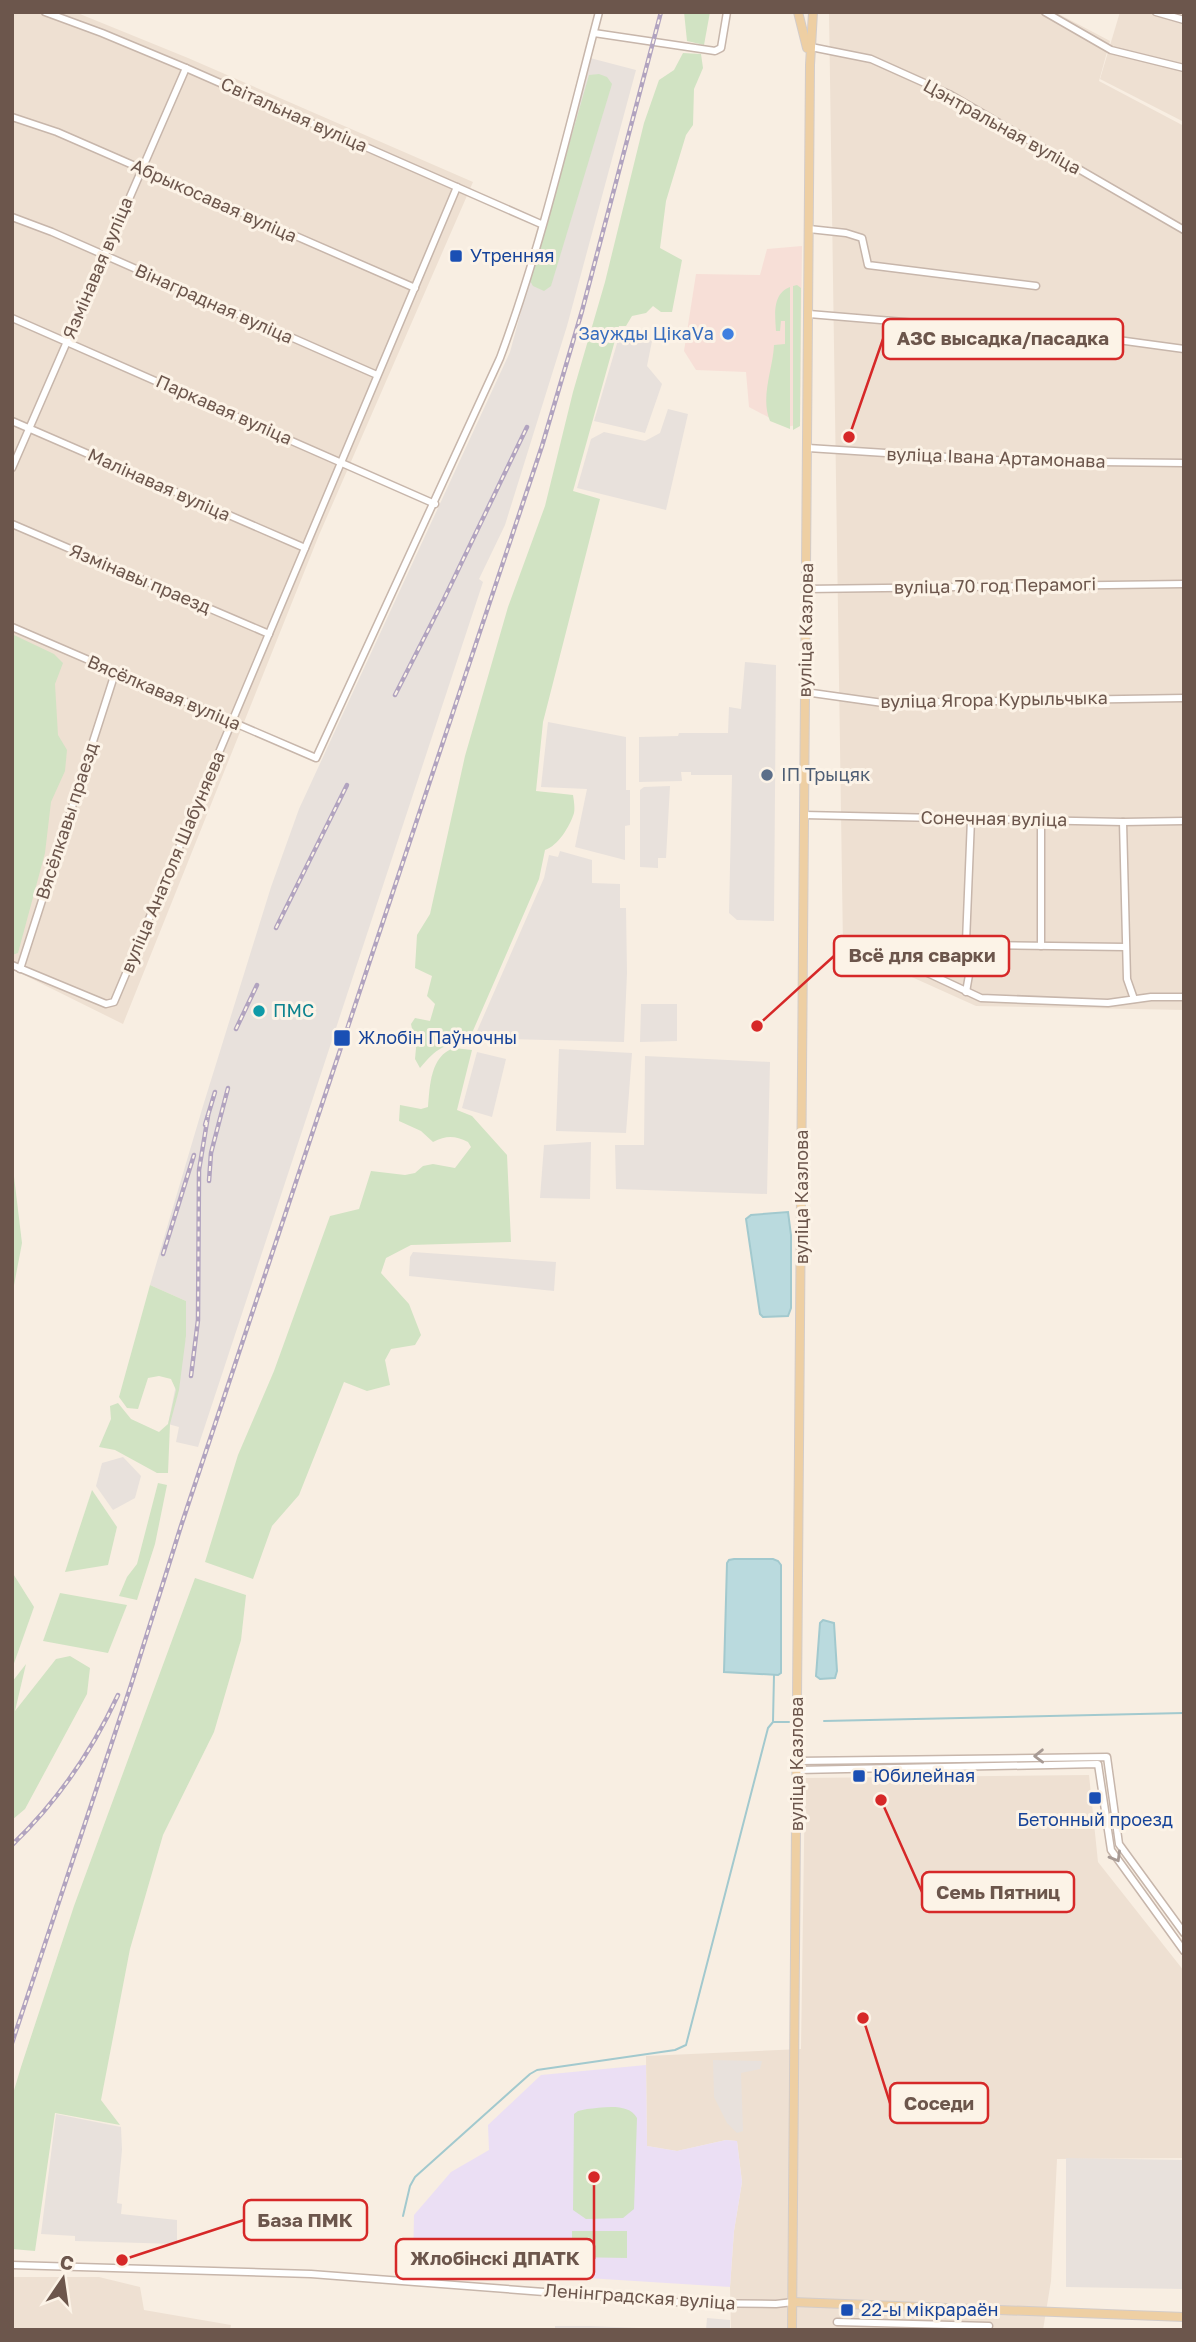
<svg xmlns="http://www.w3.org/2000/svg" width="1196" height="2342" viewBox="0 0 1196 2342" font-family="'Golos Text',sans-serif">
  <rect width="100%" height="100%" fill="#f8eee2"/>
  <!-- residential -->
  <g fill="#eee0d2">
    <polygon points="12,12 75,12 188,58 473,182 319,535 123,1024 12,969"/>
    <polygon points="829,12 1055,12 1110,41 1099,81 1184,126 1184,1010 976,1006 843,946"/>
    <polygon points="1120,12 1184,12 1184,122 1100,79"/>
    <polygon points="1089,1775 1098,1862 1184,1971 1184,2158 1057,2159 1051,2281 1043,2330 731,2330 730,2287 734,2231 742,2182 737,2141 726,2140 677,2151 647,2146 646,2056 801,2049 805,1778"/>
    <polygon points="12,2277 99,2277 140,2287 144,2310 231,2325 230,2330 12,2330"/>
  </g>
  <!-- commercial -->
  <polygon fill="#f7dfd7" points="802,246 800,424 787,427 749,407 746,372 696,370 684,351 696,274 760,275 767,249"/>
  <!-- industrial -->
  <g fill="#e8e1dc">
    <polygon points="590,58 636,70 567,326 505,525 479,579 483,582 198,1447 176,1442 179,1427 168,1424 186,1336 186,1301 150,1285 203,1106 271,887 299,809 510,352"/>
    <polygon points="621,330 652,341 647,366 662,384 645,433 594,421"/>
    <polygon points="668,409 688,414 666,510 577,488 591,439 604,432 645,441 660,433"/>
    <polygon points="745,662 776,665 774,921 737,920 729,913 732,775 691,775 691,772 681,772 682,781 639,782 639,737 678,736 679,733 728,733 729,707 741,709"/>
    <polygon points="548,722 626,737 626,790 630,790 630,825 625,826 625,860 575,847 587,789 541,787"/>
    <polygon points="670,786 666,858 658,858 658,868 640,867 640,790 644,787"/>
    <polygon points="560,851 592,860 592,883 620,884 620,908 626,908 627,973 624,1042 474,1038 544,878 549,855 558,857"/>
    <polygon points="641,1004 677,1004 677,1041 640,1042"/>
    <polygon points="559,1049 632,1053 626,1133 556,1131"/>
    <polygon points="477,1052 506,1059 492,1117 462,1108"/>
    <polygon points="645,1056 770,1062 767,1194 616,1189 615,1145 644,1145"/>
    <polygon points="591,1142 590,1199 540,1198 544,1145"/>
    <polygon points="413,1252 556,1262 554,1291 409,1276 410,1257"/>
    <polygon points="123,1457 141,1476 135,1498 113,1510 96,1486 102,1463"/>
    <polygon points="713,2060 762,2061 760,2069 741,2073 743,2131 737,2133 727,2123 714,2097"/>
    <polygon points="56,2114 121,2127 122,2150 117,2203 122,2204 121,2214 177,2220 177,2244 75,2241 75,2236 41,2234"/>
    <polygon points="1066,2158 1184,2160 1184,2289 1066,2287"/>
    <polygon points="707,2318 730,2320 730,2330 706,2330"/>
    <polygon points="555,2326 590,2326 687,2330 555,2330"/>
  </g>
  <!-- education -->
  <polygon fill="#ebdff4" points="646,2065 647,2146 677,2151 726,2140 737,2141 742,2182 734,2231 730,2287 413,2267 414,2215 451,2172 489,2150 488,2125 541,2075"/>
  <!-- green -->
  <g fill="#d1e3c3">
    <polygon points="684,12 710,12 704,45 687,41"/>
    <path d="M 683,53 L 701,54 L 703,68 L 694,89 L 693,125 L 686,135 L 666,201 L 660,248 L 682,260 L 672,312 L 661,312 L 653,306 L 646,313 L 632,316 L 626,326 L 619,326 L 573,491 L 600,499 L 543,722 L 536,791 L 573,795 C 574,801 575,808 574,813 C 570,826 558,846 545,850 L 539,879 L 472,1033 L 472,1044 C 445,1043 439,1046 420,1068 L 415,1059 L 416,1048 L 411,1024 L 415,1018 L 430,1021 L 435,1004 L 427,996 L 432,976 L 415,968 L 417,935 L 430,914 L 465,756 L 508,607 L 545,506 L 573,392 L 605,282 L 644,123 L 659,80 L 674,70 Z"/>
    <polygon points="599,74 607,77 612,84 551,286 544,291 533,286 530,281 589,75"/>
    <polygon points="797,285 801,288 800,426 793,430 793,286"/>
    <path d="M 790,287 L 790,429 L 770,421 C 760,397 773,369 774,345 L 785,344 L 785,321 L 781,321 L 780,331 L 776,331 C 775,315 772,294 790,287 Z"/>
    <polygon points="14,635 54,654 63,663 55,684 58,735 67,750 65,771 51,802 45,853 18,953 12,955"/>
    <path d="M 454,1048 L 472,1050 L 457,1110 L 472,1116 L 507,1155 L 511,1242 L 411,1245 L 386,1258 L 381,1273 L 409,1304 L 421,1335 L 415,1345 L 391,1349 L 385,1360 L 390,1385 L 367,1391 L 344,1382 L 299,1495 L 272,1526 L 253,1579 L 205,1562 L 238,1455 L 274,1371 L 330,1216 L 359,1209 L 371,1171 L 405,1175 L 415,1173 L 423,1166 L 433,1164 L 455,1168 L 471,1147 L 468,1142 C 455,1136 447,1135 433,1142 L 421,1131 L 399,1121 L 400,1105 L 421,1109 L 428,1107 C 430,1086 430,1056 454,1048 Z"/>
    <polygon points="12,1160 22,1243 12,1296"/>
    <polygon points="150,1285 186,1301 186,1336 179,1390 170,1424 168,1473 157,1473 115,1450 99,1447 111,1419 110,1406 118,1403 131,1419 159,1432 168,1424 176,1390 171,1379 159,1376 148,1378 138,1409 127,1408 119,1397"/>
    <polygon points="158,1483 167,1485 155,1544 137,1600 119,1596 127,1577 137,1564"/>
    <polygon points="92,1490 117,1527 108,1565 65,1572"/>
    <polygon points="12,1572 34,1607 12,1669"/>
    <polygon points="195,1578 246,1595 241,1640 214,1732 163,1835 130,1949 101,2100 120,2125 55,2113 35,2251 12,2249 12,2097 21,2067 74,1906"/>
    <polygon points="60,1593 127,1605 108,1653 43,1641"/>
    <polygon points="70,1656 90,1668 87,1694 25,1809 12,1820 12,1682 26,1664 15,1711 56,1659"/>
    <path d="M 587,2109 C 602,2108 628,2102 637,2118 L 634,2209 L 623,2218 L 586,2219 L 573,2210 L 574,2114 L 578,2111 Z"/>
    <polygon points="572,2231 627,2231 627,2258 572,2257"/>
  </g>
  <!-- water -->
  <g fill="#badade" stroke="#a2c9ce" stroke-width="2">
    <polygon points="788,1212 791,1235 791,1308 788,1316 763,1317 760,1314 746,1219 751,1215"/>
    <polygon points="734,1559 773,1559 778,1561 781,1565 781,1673 778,1675 724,1672 727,1563 729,1560"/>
    <polygon points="823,1620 834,1623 837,1671 835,1678 820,1679 816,1676 820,1623"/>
  </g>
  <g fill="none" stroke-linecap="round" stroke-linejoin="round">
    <!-- stream -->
    <g stroke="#a2c9ce" stroke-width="2">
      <polyline points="773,1721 774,1675"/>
      <polyline points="824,1721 1184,1713"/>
      <polyline points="403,2216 410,2186 415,2177 530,2074 537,2070 675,2050 686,2045 768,1728 773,1722 789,1722"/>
    </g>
    <!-- minor casing -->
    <g stroke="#c7b6ab" stroke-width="9">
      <g id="minor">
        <polyline points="45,12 102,33 186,68 541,224"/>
        <polyline points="1045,12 1111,50 1184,68"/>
        <polyline points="1156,12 1184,20"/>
        <polyline points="594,33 715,51 721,48 727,12"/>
        <polyline points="811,47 871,59 949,94 1184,230"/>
        <polyline points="12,117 57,132 415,288"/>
        <polyline points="12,217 52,232 377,375"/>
        <polyline points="809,229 846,233 862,238 868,265 1036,286"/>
        <polyline points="809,314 1118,340 1184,349"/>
        <polyline points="12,318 435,504"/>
        <polyline points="12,421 305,548"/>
        <polyline points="808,448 1010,461 1184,463"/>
        <polyline points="12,468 186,68"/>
        <polyline points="12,524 269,634"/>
        <polyline points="806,589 1184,584"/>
        <path d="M 12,627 L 316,758 L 500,358 C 541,248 569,126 599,12"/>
        <polyline points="805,692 883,703 1184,698"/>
        <polyline points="804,815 1123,822 1184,821"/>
        <polyline points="1123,822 1127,979 1134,999"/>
        <polyline points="966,942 978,945 1125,947"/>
        <polyline points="1041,946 1041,820"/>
        <polyline points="887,954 981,998 1108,1003 1151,997 1184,997"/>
        <polyline points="12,965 106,1004 114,1002 457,187"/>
        <polyline points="20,969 115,673"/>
        <polyline points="966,992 969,975 966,942 971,819"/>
        <polyline points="797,1761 1107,1757 1119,1844 1184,1933"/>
        <polyline points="797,1770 1098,1764 1111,1850 1184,1951"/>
        <polyline points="12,2265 311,2274 687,2303 776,2304 793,2302"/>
        <polyline points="837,2322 989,2326"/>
      </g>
    </g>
    <!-- major casing -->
    <g stroke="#d3ccc9" stroke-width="10">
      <g id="major">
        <polyline points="798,12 807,48"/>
        <polyline points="793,2302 1184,2317"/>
        <polyline points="792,2330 810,65 813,12"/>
      </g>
    </g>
    <!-- minor -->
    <use href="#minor" stroke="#fff" stroke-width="6"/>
    <!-- major -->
    <use href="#major" stroke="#eecfa3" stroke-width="8"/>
    <!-- rail casing -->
    <g stroke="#b1a3bf" stroke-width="4.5">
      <g id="rail">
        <polyline points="395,695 444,599 527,427"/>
        <polyline points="276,928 347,785"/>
        <polyline points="236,1029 257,985"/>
        <polyline points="205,1125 215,1092"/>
        <polyline points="209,1181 211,1153 228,1088"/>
        <polyline points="163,1254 194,1155"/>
        <polyline points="191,1376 198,1320 199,1170 208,1116"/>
        <path d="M 12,1845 C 57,1802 92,1751 118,1695"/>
        <polyline points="12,2043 131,1685 181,1526 542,446 582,311 661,12"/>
      </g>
    </g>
    <!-- rail -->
    <use href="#rail" stroke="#fcf3e7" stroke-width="2" stroke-dasharray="5" stroke-linecap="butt"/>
  </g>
  <!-- one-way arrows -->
  <defs><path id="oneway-chevron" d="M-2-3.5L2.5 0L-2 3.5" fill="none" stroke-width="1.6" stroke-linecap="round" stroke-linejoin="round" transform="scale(1.75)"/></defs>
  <g stroke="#a79a94">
    <use href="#oneway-chevron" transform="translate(1039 1756) rotate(179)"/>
    <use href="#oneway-chevron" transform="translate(1116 1857) rotate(59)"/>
  </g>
  <!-- markers -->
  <g fill="#1a4fb4" stroke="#fcf3e7" stroke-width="2.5">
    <rect x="449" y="249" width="14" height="14" rx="3.5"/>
    <rect x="333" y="1029" width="18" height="18" rx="3.5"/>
    <rect x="852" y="1769" width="14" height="14" rx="3.5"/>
    <rect x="1088" y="1791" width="14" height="14" rx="3.5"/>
    <rect x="840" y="2303" width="14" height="14" rx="3.5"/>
  </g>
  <circle fill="#3f7fe0" stroke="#fcf3e7" stroke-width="2.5" cx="728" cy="334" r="7"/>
  <circle fill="#5c6f8a" stroke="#fcf3e7" stroke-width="2.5" cx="767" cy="775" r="7"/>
  <circle fill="#0f9aa8" stroke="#fcf3e7" stroke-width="2.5" cx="259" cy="1011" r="7"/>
  <g text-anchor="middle" stroke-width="6" stroke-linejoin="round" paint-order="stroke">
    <!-- street labels -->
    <g font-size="18" fill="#6c564c" stroke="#fcf3e7">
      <text transform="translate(294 115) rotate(24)" y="6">Світальная вуліца</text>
      <text transform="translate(1002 127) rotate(29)" y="6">Цэнтральная вуліца</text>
      <text transform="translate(214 201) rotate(24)" y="6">Абрыкосавая вуліца</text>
      <text transform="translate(98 268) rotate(-67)" y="6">Язмінавая вуліца</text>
      <text transform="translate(214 304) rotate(24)" y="6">Вінаградная вуліца</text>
      <text transform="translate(224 410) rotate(24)" y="6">Паркавая вуліца</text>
      <text transform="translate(996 458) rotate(2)" y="6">вуліца Івана Артамонава</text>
      <text transform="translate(159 485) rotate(24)" y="6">Малінавая вуліца</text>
      <text transform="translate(140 579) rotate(23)" y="6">Язмінавы праезд</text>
      <text transform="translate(995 586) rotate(-1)" y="6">вуліца 70 год Перамогі</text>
      <text transform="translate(806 630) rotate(-89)" y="6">вуліца Казлова</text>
      <text transform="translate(164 693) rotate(23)" y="6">Вясёлкавая вуліца</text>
      <text transform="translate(994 700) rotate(-1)" y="6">вуліца Ягора Курыльчыка</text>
      <text transform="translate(994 819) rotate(1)" y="6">Сонечная вуліца</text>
      <text transform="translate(67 821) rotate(-72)" y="6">Вясёлкавы праезд</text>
      <text transform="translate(173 862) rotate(-67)" y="6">вуліца Анатоля Шабуняева</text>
      <text transform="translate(802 1197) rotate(-90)" y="6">вуліца Казлова</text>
      <text transform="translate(797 1764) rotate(-90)" y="6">вуліца Казлова</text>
      <text transform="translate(640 2297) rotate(4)" y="6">Ленінградская вуліца</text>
    </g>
    <!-- transit labels -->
    <g font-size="18" fill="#164399" stroke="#fcf3e7" text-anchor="start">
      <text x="470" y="262">Утренняя</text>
      <text x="358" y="1044">Жлобін Паўночны</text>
      <text x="873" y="1782">Юбилейная</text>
      <text x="1095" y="1826" text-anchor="middle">Бетонный проезд</text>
      <text x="861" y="2316">22-ы мікрараён</text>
    </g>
    <!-- shop labels -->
    <g font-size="18" fill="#366cbe" stroke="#fcf3e7" text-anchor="end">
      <text x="714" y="340">Заужды ЦікаVа</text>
    </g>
    <!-- service labels -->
    <g font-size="18" fill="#4e5e75" stroke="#fcf3e7" text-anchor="start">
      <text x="781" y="781">ІП Трыцяк</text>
    </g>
    <!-- culture labels -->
    <g font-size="18" fill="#0d838f" stroke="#fcf3e7" text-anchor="start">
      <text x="273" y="1017">ПМС</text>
    </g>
  </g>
  <!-- callouts -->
  <path fill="none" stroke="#d62828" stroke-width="2.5" d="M849 437L883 339M757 1026L834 956M881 1800L922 1892M863 2018L890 2103M122 2260L244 2220M594 2177L594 2259"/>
  <g fill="#d62828" stroke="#fcf3e7" stroke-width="2.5">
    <circle cx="849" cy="437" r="7"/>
    <circle cx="757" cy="1026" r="7"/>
    <circle cx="881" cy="1800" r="7"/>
    <circle cx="863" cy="2018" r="7"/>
    <circle cx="122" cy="2260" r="7"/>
    <circle cx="594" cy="2177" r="7"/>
  </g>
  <g fill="#fcf3e7" stroke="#d62828" stroke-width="2.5">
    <rect x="883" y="319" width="240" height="40" rx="7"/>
    <rect x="834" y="936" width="175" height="40" rx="7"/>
    <rect x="922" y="1872" width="152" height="40" rx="7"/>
    <rect x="890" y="2083" width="98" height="40" rx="7"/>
    <rect x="244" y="2200" width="123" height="40" rx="7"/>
    <rect x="396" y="2239" width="198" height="40" rx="7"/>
  </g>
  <g font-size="19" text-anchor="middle" font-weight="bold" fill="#6c564c">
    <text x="1003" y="345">АЗС высадка/пасадка</text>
    <text x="922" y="962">Всё для сварки</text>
    <text x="998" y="1899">Семь Пятниц</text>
    <text x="939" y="2110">Соседи</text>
    <text x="305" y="2227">База ПМК</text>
    <text x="495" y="2265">Жлобінскі ДПАТК</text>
  </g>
  <!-- border -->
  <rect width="1196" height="2342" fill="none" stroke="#6c564c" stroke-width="28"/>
  <!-- north arrow -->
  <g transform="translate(63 2279) rotate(13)" stroke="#fcf3e7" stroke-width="5" paint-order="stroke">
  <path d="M0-5L12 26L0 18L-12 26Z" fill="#6c564c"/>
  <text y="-10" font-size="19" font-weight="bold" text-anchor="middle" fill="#6c564c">С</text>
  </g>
</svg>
